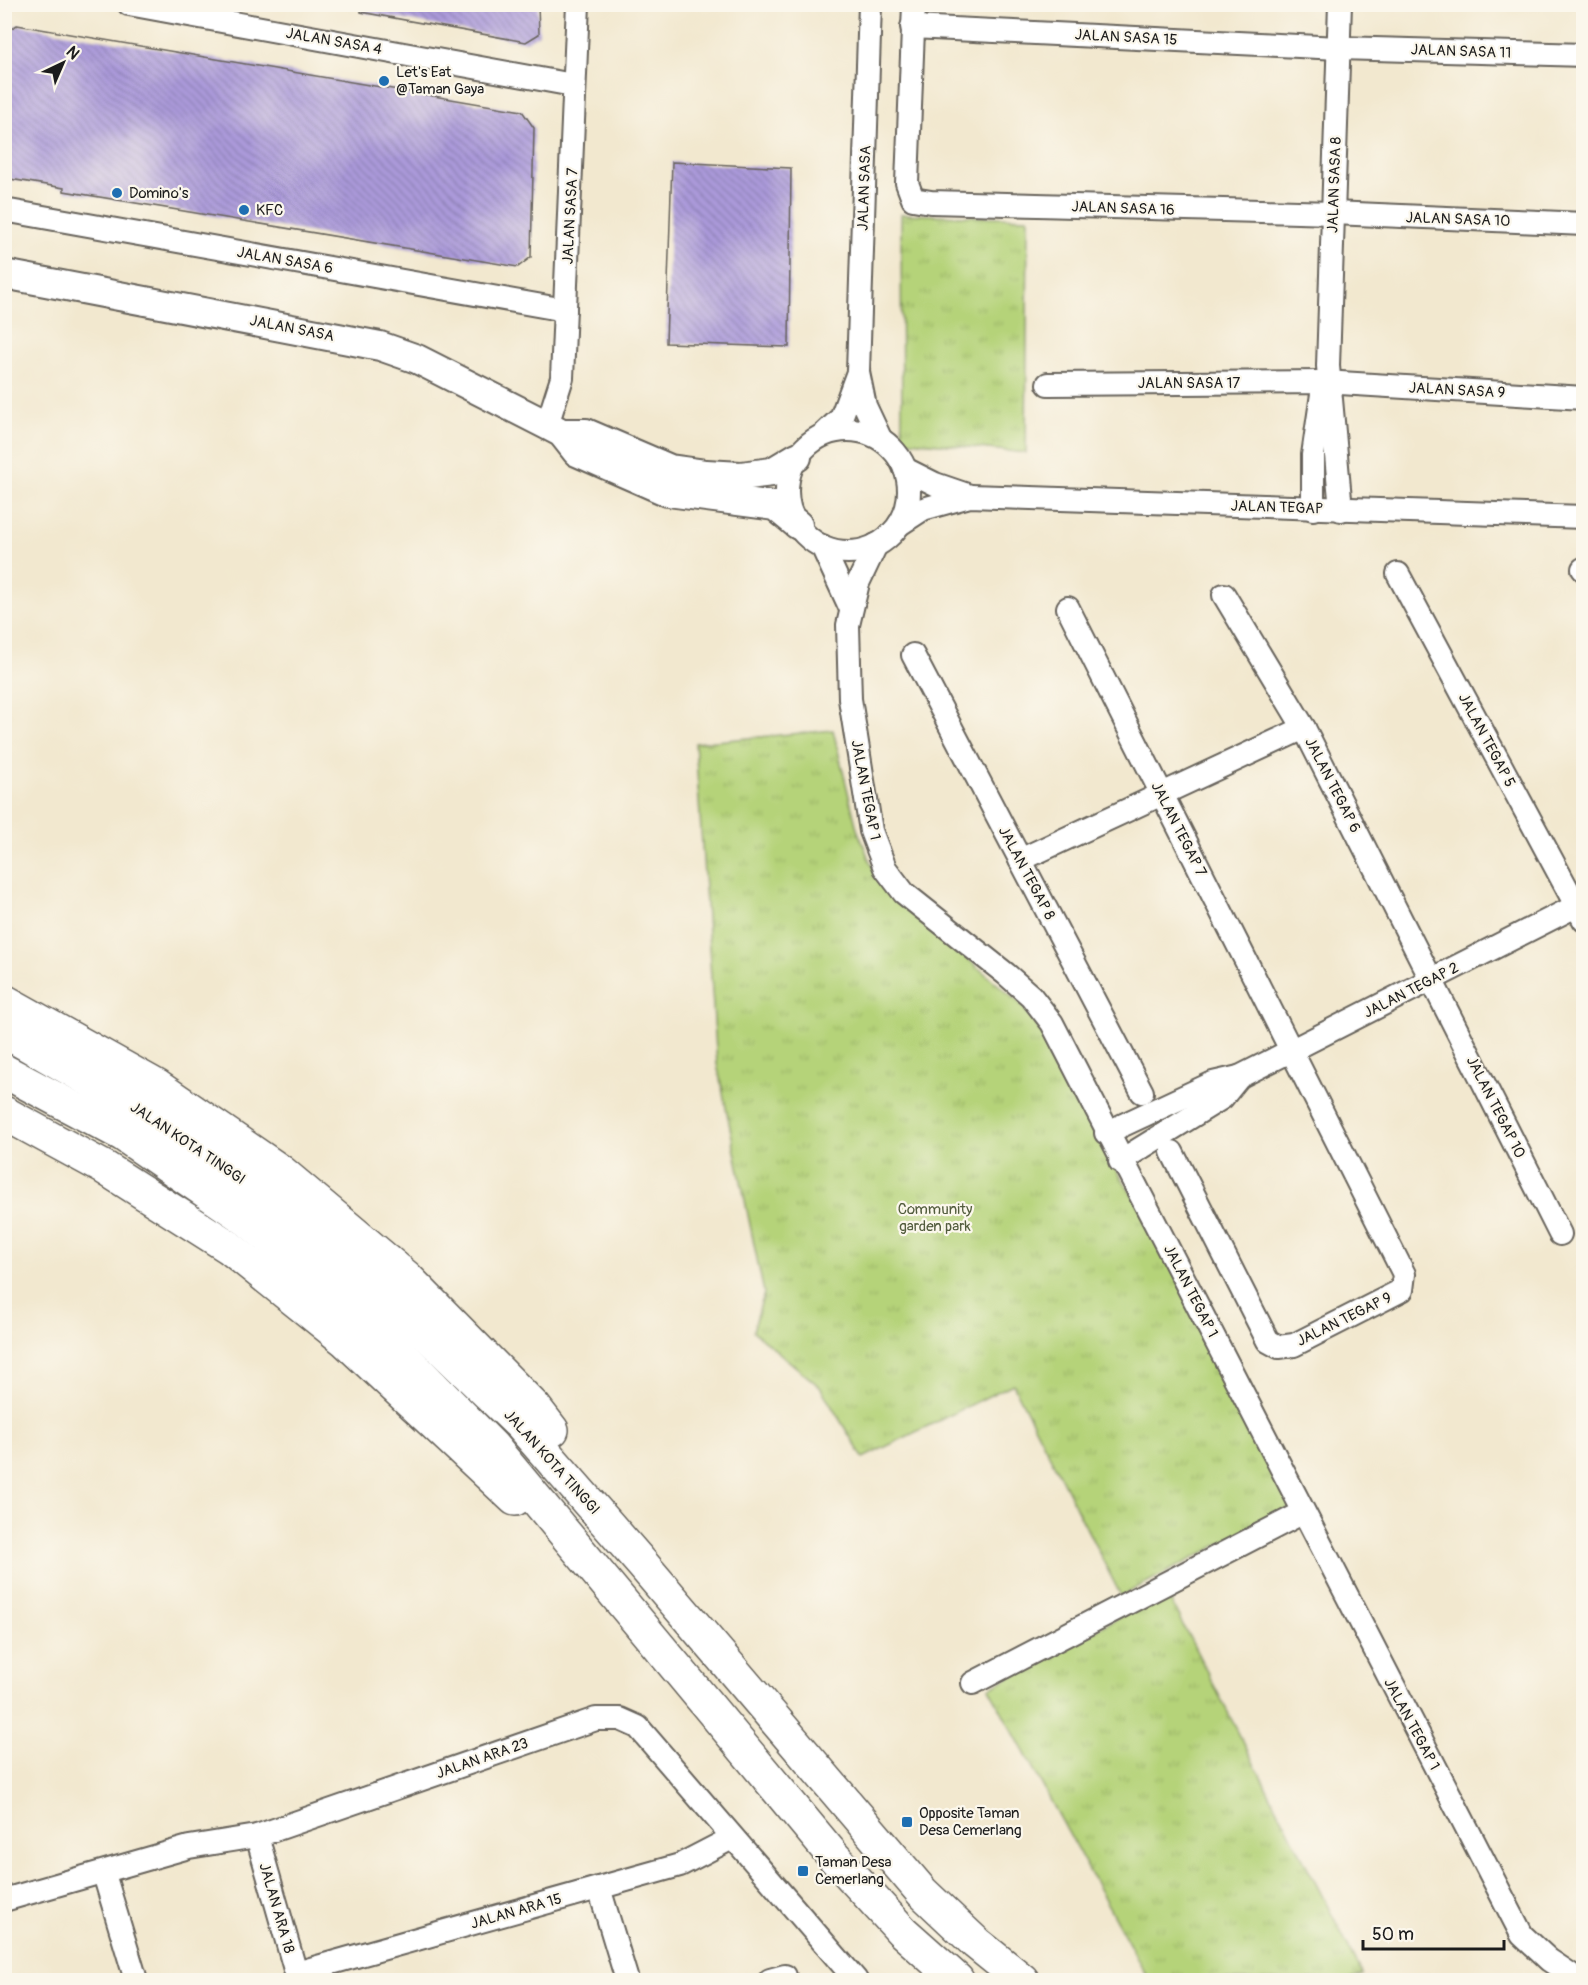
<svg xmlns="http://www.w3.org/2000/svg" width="1588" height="1985" viewBox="0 0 1588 1985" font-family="Pangolin,sans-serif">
  <defs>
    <pattern id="park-tufts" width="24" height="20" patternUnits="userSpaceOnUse" patternTransform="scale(1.5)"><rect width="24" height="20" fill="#b5d379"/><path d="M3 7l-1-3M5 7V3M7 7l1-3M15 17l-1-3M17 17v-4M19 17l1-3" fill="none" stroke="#9bb568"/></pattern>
    <pattern id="building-back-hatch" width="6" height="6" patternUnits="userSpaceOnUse" patternTransform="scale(1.5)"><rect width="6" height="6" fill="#ab9ada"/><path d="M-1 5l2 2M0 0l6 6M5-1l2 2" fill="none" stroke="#8a7db0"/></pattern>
  </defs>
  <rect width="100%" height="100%" fill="#fbf7ec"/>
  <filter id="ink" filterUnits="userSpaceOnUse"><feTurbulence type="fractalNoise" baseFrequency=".0167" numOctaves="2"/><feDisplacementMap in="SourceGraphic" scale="12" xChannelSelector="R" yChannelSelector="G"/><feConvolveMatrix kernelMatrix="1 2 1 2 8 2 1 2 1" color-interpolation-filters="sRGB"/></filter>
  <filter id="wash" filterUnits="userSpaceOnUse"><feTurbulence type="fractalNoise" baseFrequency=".008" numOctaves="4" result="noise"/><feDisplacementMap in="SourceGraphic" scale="24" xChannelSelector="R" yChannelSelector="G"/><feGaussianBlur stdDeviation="1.35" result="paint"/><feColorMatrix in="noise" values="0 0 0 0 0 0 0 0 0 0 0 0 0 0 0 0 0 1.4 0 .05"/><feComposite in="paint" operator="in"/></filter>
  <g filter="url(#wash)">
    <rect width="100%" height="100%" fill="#f2e8cf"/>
    <!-- park -->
    <g fill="url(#park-tufts)" stroke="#68784a" stroke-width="1.5">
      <polygon points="901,214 1028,218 1026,453 902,440"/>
      <polygon points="833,730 857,829 875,874 902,903 1022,1005 1055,1052 1107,1155 1147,1218 1291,1507 1121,1596 1013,1384 863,1458 820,1387 753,1331 764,1293 717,1064 695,743"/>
      <polygon points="1166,1592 1363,1975 1349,1980 1149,1980 989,1688"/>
    </g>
    <g id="blocks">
      <!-- building -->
      <g fill="url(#building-back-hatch)">
        <polygon points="361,4 538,4 539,34 526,42 361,12"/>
        <polygon points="17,25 522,111 534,128 531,257 518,267 64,191 64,188 4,178 4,33"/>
        <polygon points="672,162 791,168 789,347 666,343"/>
      </g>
    </g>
  </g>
  <g filter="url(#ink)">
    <use href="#blocks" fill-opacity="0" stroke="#67635b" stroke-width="1.5"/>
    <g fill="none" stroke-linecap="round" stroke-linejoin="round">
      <!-- minor casing -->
      <g stroke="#67635b" stroke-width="26">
        <g id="minor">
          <polyline points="129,4 573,85"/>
          <polyline points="870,4 858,372 865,406 880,438"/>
          <polyline points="914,4 907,183 913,199 931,202 1333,213 1584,224"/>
          <polyline points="1340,4 1328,366 1341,510"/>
          <polyline points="912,27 1339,48 1584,55"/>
          <polyline points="4,210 565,310"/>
          <polyline points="1048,384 1324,382 1584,398"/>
          <polyline points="547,425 562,378 578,4"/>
          <circle cx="848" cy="491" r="61"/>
          <polyline points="824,434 841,418 858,372"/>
          <polyline points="905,469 935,484 970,496"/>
          <polyline points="1313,509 1313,455 1322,394"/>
          <polyline points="900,524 923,509 970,496 1584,517"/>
          <polyline points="876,545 858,583 848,625 850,699 871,831 885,868 904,893 1006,974 1031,996 1052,1023 1522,1935 1549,1960 1579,1980"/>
          <polyline points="822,546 850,607"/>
          <polyline points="1583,569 1584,570"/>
          <polyline points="1398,574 1584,920"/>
          <polyline points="1224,595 1304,728 1560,1234"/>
          <polyline points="1068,608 1404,1274 1402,1290 1294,1345 1279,1347 1268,1341 1172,1152"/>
          <polyline points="913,655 1142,1092"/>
          <polyline points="1020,860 1304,728"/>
          <polyline points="1106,1133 1213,1083 1239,1077 1584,902"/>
          <polyline points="1120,1161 1222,1098 1239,1077"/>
          <polyline points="973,1683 1302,1513"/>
          <polyline points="257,1836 298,1980"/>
          <polyline points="104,1874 136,1980"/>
          <polyline points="599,1888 627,1980"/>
          <polyline points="4,1900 189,1847 257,1836 596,1719 620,1719 638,1727 856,1980"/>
          <polyline points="296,1973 680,1865 732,1838"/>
          <polyline points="770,1980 785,1976"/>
        </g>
      </g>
      <!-- tertiary casing -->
      <g stroke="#67635b" stroke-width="32">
        <g id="tertiary">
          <polyline points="4,274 380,346 417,359 547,425 562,433 577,452 668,492 775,506 798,525"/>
          <polyline points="562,433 586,433 670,469 706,474 741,476 772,472 797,457"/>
        </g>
      </g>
      <!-- trunk casing -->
      <g stroke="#67635b" stroke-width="36">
        <g id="trunk">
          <polyline points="4,1001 158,1087 280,1171 406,1277 535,1408 552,1430"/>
          <polyline points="4,1031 140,1109 263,1194 384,1293 520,1424 644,1566 922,1892 976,1943 1022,1980"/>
          <polyline points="4,1071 122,1134 249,1221 365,1318 492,1446 834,1857 902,1931 957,1980"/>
          <polyline points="4,1113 105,1168 229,1247 346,1341 515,1499"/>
        </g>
      </g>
      <!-- minor -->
      <use href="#minor" stroke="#fff" stroke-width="22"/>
      <!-- tertiary -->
      <use href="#tertiary" stroke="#fff" stroke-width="28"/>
      <!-- trunk -->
      <use href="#trunk" stroke="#fff" stroke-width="33"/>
    </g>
  </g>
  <!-- markers -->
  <g fill="#1f6fb2" stroke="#fbf7ec" stroke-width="2">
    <circle cx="384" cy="81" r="6"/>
    <circle cx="117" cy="193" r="6"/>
    <circle cx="244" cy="210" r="6"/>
    <rect x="901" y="1816" width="12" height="12" rx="3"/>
    <rect x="797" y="1865" width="12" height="12" rx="3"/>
  </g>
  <g text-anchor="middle" stroke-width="4.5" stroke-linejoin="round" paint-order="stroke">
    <!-- street labels -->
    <g font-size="15" fill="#1c1c1c" stroke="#fbf7ec">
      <text transform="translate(1126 37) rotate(3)" y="5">JALAN SASA 15</text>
      <text transform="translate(334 41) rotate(10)" y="5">JALAN SASA 4</text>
      <text transform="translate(1461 51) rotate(2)" y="5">JALAN SASA 11</text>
      <text transform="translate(1334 185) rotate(-88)" y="5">JALAN SASA 8</text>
      <text transform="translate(864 188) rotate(-88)" y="5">JALAN SASA</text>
      <text transform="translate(1123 208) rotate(2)" y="5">JALAN SASA 16</text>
      <text transform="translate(570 216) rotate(-87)" y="5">JALAN SASA 7</text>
      <text transform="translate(1458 219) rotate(2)" y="5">JALAN SASA 10</text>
      <text transform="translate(285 260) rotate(10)" y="5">JALAN SASA 6</text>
      <text transform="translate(292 328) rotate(11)" y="5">JALAN SASA</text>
      <text x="1189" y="388">JALAN SASA 17</text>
      <text transform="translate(1457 390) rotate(3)" y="5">JALAN SASA 9</text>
      <text transform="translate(1277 507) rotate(2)" y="5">JALAN TEGAP</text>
      <text transform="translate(1487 740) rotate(62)" y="5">JALAN TEGAP 5</text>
      <text transform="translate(1333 785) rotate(63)" y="5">JALAN TEGAP 6</text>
      <text transform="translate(866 790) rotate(79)" y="5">JALAN TEGAP 1</text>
      <text transform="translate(1179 829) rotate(63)" y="5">JALAN TEGAP 7</text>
      <text transform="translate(1027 873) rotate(62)" y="5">JALAN TEGAP 8</text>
      <text transform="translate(1411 990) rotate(-27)" y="5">JALAN TEGAP 2</text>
      <text transform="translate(1496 1107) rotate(63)" y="5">JALAN TEGAP 10</text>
      <text transform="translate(188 1143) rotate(34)" y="5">JALAN KOTA TINGGI</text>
      <text transform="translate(1191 1291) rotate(63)" y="5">JALAN TEGAP 1</text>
      <text transform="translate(1344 1319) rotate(-26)" y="5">JALAN TEGAP 9</text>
      <text transform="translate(552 1462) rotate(48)" y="5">JALAN KOTA TINGGI</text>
      <text transform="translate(1412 1724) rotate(62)" y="5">JALAN TEGAP 1</text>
      <text transform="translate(482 1758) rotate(-19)" y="5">JALAN ARA 23</text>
      <text transform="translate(277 1908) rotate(74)" y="5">JALAN ARA 18</text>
      <text transform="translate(516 1911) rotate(-16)" y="5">JALAN ARA 15</text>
    </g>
    <!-- poi labels -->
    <g font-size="15" fill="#1c1c1c" stroke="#fbf7ec" text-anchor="start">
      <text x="396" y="77">Let's Eat<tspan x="396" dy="17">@Taman Gaya</tspan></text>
      <text x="129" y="198">Domino's</text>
      <text x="256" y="215">KFC</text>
      <text x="919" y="1818">Opposite Taman<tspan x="919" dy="17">Desa Cemerlang</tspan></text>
      <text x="815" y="1867">Taman Desa<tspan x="815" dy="17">Cemerlang</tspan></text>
    </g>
    <!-- park labels -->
    <g font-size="15" fill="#525c3d" stroke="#fbf7ec">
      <text x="935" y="1214">Community<tspan x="935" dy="17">garden park</tspan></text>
    </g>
  </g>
  <!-- margin -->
  <rect width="1588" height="1985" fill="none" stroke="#fbf7ec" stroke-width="24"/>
  <!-- north arrow -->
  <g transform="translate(63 63) rotate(44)" stroke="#fbf7ec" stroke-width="4.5" paint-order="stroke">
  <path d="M0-4.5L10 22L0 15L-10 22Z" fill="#1c1c1c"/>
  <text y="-9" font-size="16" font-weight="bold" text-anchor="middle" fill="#1c1c1c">N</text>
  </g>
  <!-- scale -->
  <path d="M1363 1940v9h141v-9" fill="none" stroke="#1c1c1c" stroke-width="3"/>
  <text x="1372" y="1940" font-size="18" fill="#1c1c1c" stroke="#fbf7ec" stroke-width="4.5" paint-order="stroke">50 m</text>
</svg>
